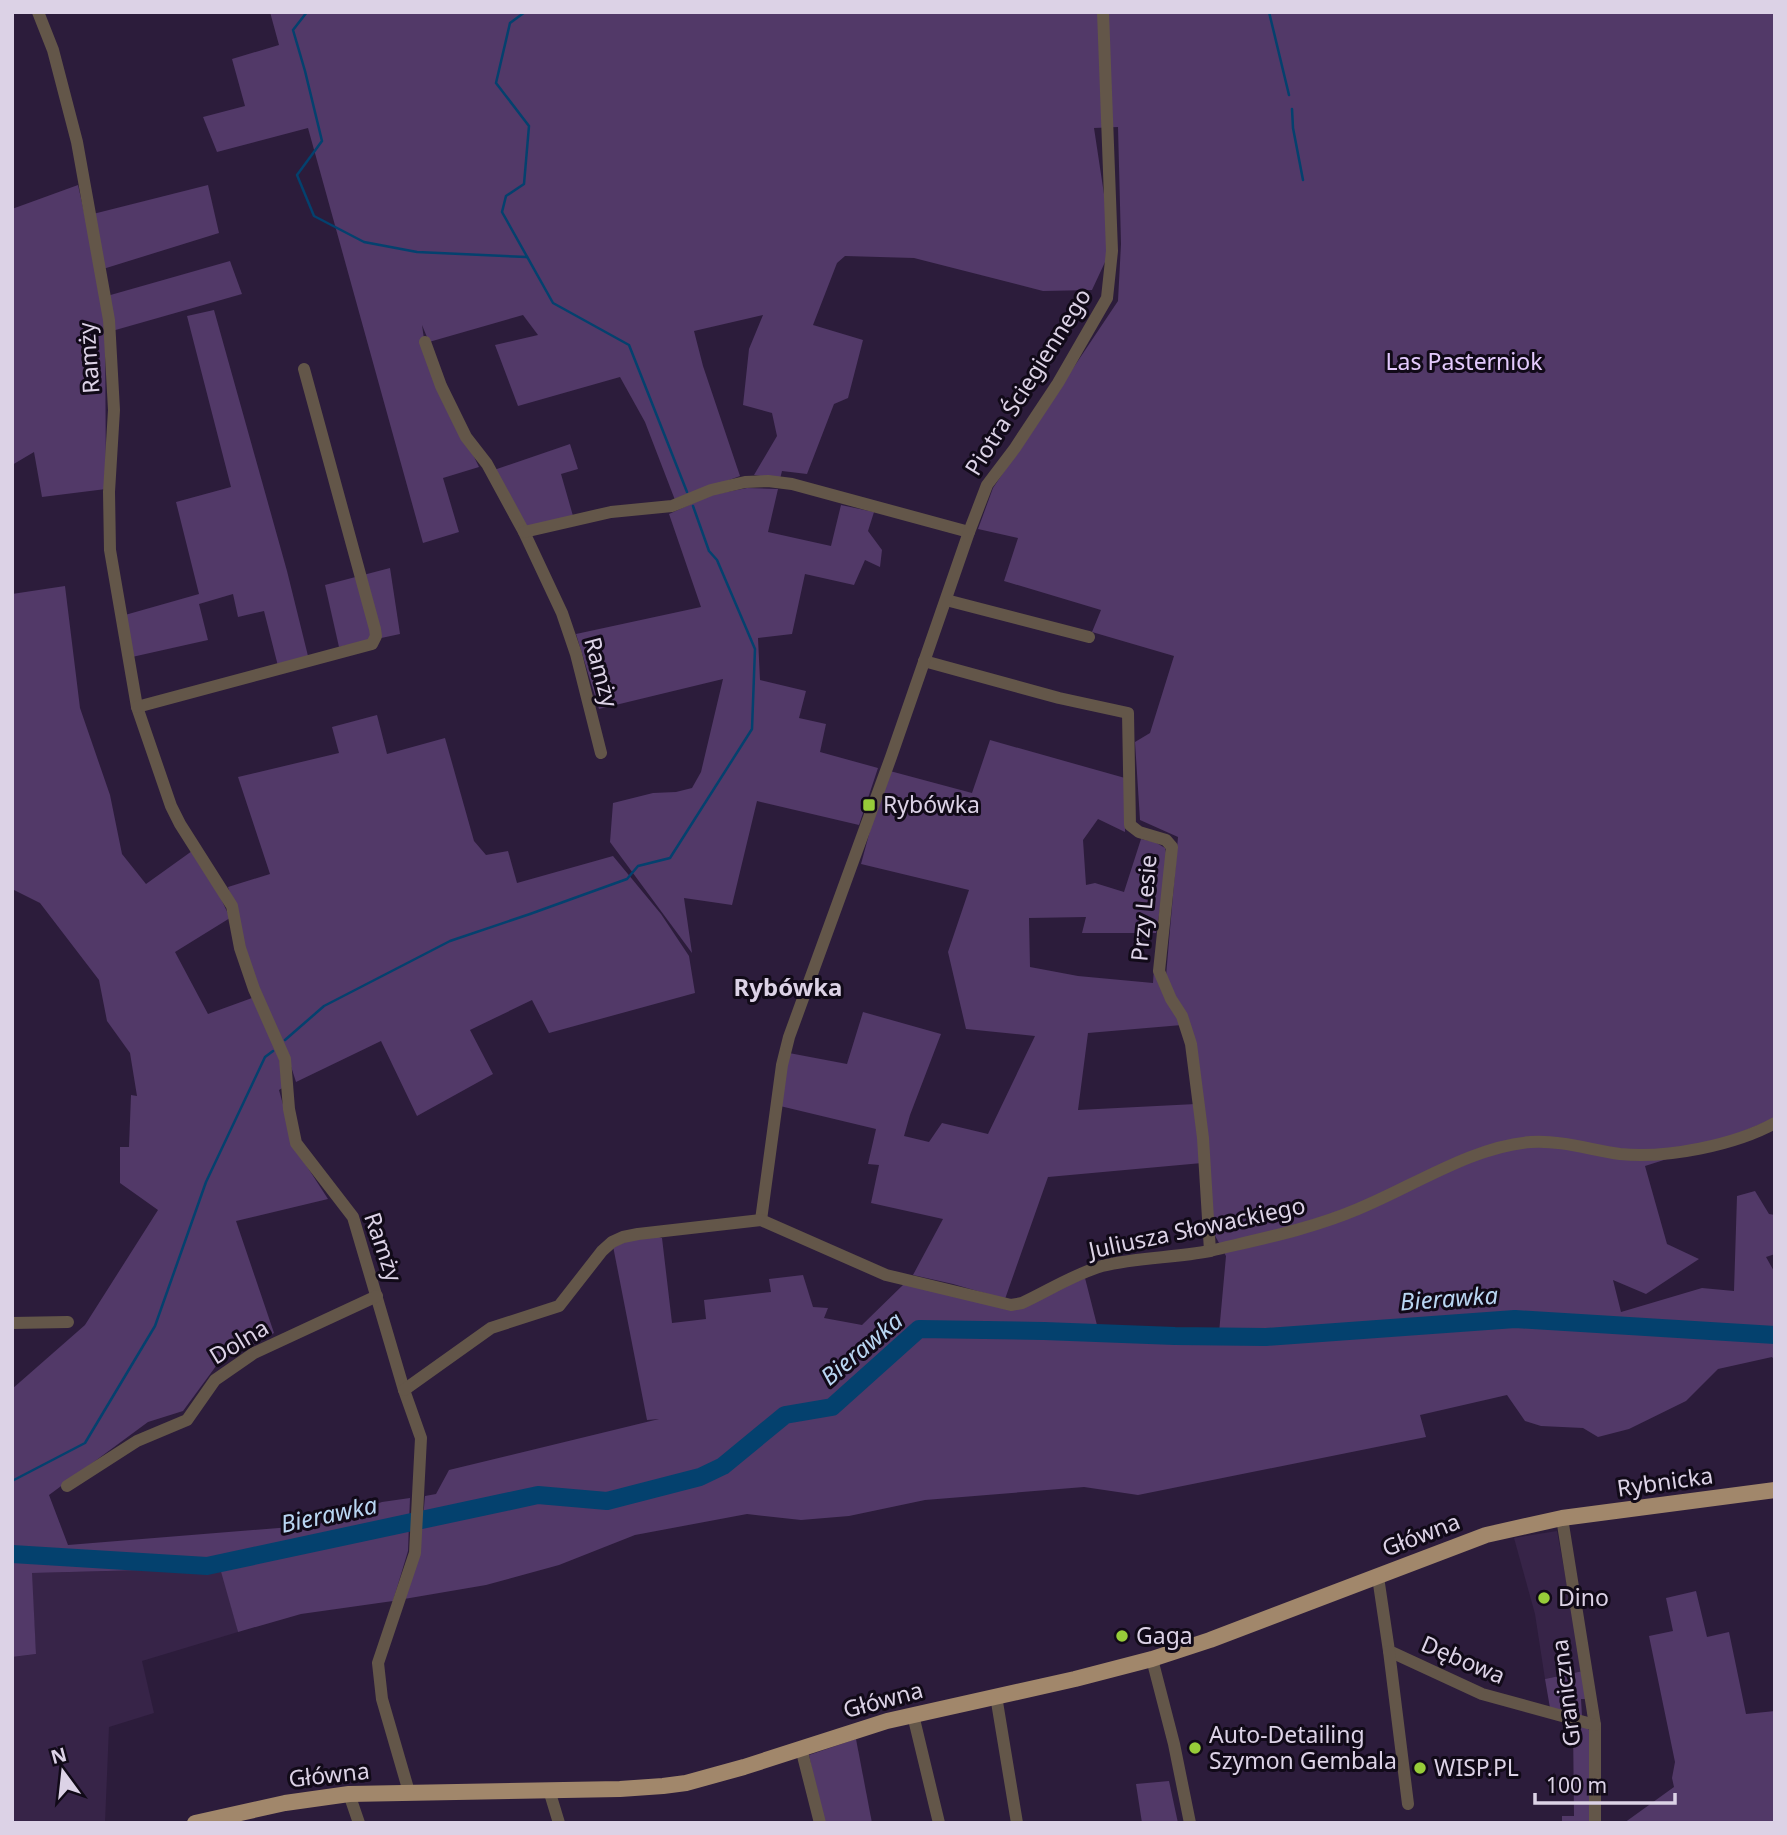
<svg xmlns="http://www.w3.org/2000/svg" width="1787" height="1835" viewBox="0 0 1787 1835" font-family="'Noto Sans',sans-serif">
  <rect width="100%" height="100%" fill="#2c1c3b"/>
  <!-- built -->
  <g fill="#372448">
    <polygon points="1557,1531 1583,1671 1545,1679 1535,1614 1514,1538"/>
    <polygon points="221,1568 238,1632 142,1661 154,1713 109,1727 105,1823 12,1823 12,1657 36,1654 31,1573"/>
  </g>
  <!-- green -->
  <g fill="#523968">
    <path d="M 270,12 L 1775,12 L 1775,1118 L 1711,1145 L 1645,1166 L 1667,1244 L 1699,1259 L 1646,1294 L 1613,1280 L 1621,1312 L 1702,1288 L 1734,1291 L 1737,1196 L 1755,1191 L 1769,1214 L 1775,1215 L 1775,1254 L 1766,1257 L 1775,1273 L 1775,1361 L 1772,1357 L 1718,1369 L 1686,1401 L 1629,1429 L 1598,1437 L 1583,1428 L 1541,1426 L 1525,1421 L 1507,1395 L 1420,1415 L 1426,1437 L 1138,1495 L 1084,1487 L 925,1500 L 849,1516 L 801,1520 L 747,1514 L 635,1535 L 559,1565 L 486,1585 L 404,1599 L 422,1521 L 538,1497 L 589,1502 L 612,1502 L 700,1480 L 721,1469 L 734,1459 L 702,1472 L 608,1497 L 540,1492 L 423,1519 L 425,1496 L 436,1494 L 449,1470 L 659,1419 L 647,1420 L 613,1246 C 627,1242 648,1233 662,1238 L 672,1323 L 706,1319 L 704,1300 L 771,1292 L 769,1279 L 803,1275 L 813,1307 L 828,1308 L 824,1318 L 862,1325 L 904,1284 L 1009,1309 L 1085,1278 L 1098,1329 L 917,1326 L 872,1363 L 892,1362 L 920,1335 L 1304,1338 L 1377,1334 L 1355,1328 L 1219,1333 L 1226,1256 L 1212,1230 L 1201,1095 L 1166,976 L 1178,837 L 1140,820 L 1135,742 L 1150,733 L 1174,656 L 1092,632 L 1101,610 L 1004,581 L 1018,538 L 978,529 L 993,488 L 1118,301 L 1121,244 L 1118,127 L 1094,128 L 1112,247 L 1092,290 L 1043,291 L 914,258 L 845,256 L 837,263 L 813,325 L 863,340 L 848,398 L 834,404 L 807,474 L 782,471 L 780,479 L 754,475 L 777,436 L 772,413 L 743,405 L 749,349 L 763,315 L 694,331 L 703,366 L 740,476 L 675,500 L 645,422 L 620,377 L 518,406 L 495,345 L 538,335 L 523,315 L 429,342 L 422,325 L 427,360 L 479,467 L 443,478 L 459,532 L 423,543 L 308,128 L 217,152 L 203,117 L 245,106 L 232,59 L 279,45 Z"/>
    <polygon points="78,185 96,265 105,320 106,489 42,497 34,452 12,465 12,209"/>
    <polygon points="208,185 219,233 103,269 93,214"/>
    <polygon points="230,261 242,294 112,331 107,296"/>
    <polygon points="214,310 287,571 308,656 278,666 264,611 238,617 233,594 199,604 208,640 132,657 125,615 199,594 176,502 231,487 187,316"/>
    <polygon points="570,444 578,469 561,474 573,516 527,527 494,470"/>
    <polygon points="747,488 778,489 768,532 831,546 841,505 874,512 868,531 882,550 880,567 865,560 854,585 805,574 792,634 758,638 760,680 806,691 799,718 826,724 820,752 878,768 859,825 757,801 732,905 684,898 692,953 610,842 613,803 653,793 676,792 692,788 701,772 723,679 599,709 576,634 701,607 669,514 711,495"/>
    <polygon points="390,568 400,634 339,647 325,585"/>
    <polygon points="65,586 80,708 110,795 122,854 146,884 192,851 217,890 230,918 175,952 208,1014 252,998 279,1057 284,1087 279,1090 295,1148 328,1199 236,1221 274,1333 219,1362 183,1411 148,1422 49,1495 68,1545 316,1525 382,1502 410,1498 408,1551 393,1601 301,1614 238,1632 220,1568 32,1573 36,1654 12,1657 12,1389 85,1325 158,1210 120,1183 120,1147 129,1147 131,1095 137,1096 130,1053 107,1021 99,980 40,903 12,889 12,594"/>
    <polygon points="377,715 387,754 445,738 474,841 486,855 508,851 517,883 613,856 661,914 689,956 695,993 549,1033 532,1000 470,1030 493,1074 417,1116 381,1041 296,1082 287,1054 256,986 228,887 270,874 238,777 339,753 332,727"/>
    <polygon points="990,740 1125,778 1125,832 1098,819 1083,840 1086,885 1095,883 1124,892 1141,839 1155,842 1165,848 1168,862 1156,933 1082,933 1086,917 1029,918 1030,967 1078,976 1153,983 1154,968 1182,1025 1088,1033 1078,1110 1196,1104 1202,1163 1048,1177 1005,1299 953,1284 913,1275 943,1219 871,1203 879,1165 868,1164 876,1129 780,1106 789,1053 847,1064 863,1012 941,1034 910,1115 904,1136 929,1142 942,1123 988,1134 1035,1036 966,1029 948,952 969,890 861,864 871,827 890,771 972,793"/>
    <polygon points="1696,1591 1707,1637 1729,1632 1746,1714 1775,1711 1775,1823 1624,1823 1674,1787 1672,1778 1675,1762 1649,1636 1673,1631 1666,1598"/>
    <polygon points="1583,1671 1586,1699 1581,1699 1582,1716 1550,1708 1545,1679"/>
    <polygon points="1573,1723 1585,1726 1589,1730 1590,1823 1562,1823 1562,1816 1574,1816"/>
    <polygon points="856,1739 872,1823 823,1823 809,1755"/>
    <polygon points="1169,1781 1178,1823 1142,1823 1136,1784"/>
  </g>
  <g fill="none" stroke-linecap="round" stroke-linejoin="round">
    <!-- stream -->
    <g stroke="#04416e" stroke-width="2.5">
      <polyline points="307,12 293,30 305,71 322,141 297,175 314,216 364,242 417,252 527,257"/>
      <polyline points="525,12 510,23 496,83 529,126 524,184 506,196 502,212 553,303 629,345 687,492"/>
      <polyline points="1269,12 1289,95"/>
      <polyline points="1292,109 1293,128 1303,180"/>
      <polyline points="285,1040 324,1006 450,941 530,914 627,879 638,866 670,858 752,729 755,649 717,560 709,551 693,506"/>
      <polyline points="12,1481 85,1443 155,1326 206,1182 265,1057 273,1051"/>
    </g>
    <!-- river -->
    <polyline stroke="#04416e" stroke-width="18" points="12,1554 207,1566 538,1495 607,1501 700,1477 723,1466 785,1415 832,1407 919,1329 1044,1331 1175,1336 1266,1337 1515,1319 1775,1335"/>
    <!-- minor -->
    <g stroke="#635649" stroke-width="12">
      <polyline points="38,12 53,50 77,142 109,320 114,410 109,492 110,550 137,707 171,806 180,824 232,906 240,948 254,989 285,1059 289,1109 296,1143 353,1217 404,1390 421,1438 415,1553 378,1663 382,1699 409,1792"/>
      <polyline points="425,342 441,386 466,437 487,464 524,532 562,613 576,654 601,753"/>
      <polyline points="524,532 611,512 672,506 711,490 745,482 768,481 792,484 969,532"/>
      <polyline points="946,600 1089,637"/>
      <polyline points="924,661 1059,698 1128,713 1130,825 1139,832 1166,840 1172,847 1159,971 1171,999 1182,1016 1191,1044 1203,1138 1210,1251"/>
      <polyline points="137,707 372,644 376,636 375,629 304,369"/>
      <polyline points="761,1220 782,1065 789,1037 891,757 969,532 987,485 1015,448 1058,383 1107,298 1112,251 1103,12"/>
      <polyline points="12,1323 68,1322"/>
      <path d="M 404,1390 L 491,1328 L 559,1306 L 602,1251 L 612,1242 L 623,1237 L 638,1234 L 761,1220 L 886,1275 L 1011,1305 L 1022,1303 C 1048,1291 1074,1274 1102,1266 C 1137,1257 1174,1258 1210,1251 C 1260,1239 1311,1229 1358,1209 C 1412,1187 1473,1146 1531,1142 C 1561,1140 1591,1150 1620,1154 C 1666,1159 1735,1145 1775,1123"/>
      <polyline points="67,1486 137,1441 187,1420 215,1380 254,1353 377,1296"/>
      <polyline points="1562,1518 1595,1725 1595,1823"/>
      <polyline points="1378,1577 1389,1651 1482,1694 1595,1725"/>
      <polyline points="1389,1651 1408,1804"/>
      <polyline points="1152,1659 1174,1744 1190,1823"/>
      <polyline points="996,1696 1017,1823"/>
      <polyline points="913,1715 939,1823"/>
      <polyline points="801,1748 820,1823"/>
      <polyline points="549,1790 559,1823"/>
      <polyline points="349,1794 359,1823"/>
    </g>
    <!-- major -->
    <polyline stroke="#a1876b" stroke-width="16" points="195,1823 285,1803 349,1794 620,1789 663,1786 686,1783 744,1767 887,1721 1075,1679 1152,1659 1210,1640 1486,1535 1562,1518 1775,1490"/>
  </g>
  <!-- markers -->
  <g fill="#97cc39" stroke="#110a18" stroke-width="2.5">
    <rect x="862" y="798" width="14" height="14" rx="3.5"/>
    <circle cx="1544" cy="1598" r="7"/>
    <circle cx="1122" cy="1636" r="7"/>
    <circle cx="1195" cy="1748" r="7"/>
    <circle cx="1420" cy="1768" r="7"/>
  </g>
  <g text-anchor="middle" stroke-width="6" stroke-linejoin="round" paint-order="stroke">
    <!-- street labels -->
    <g font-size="23" fill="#dcd2e6" stroke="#110a18">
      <text transform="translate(89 358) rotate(-94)" y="8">Ramży</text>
      <text transform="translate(1028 382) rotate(-58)" y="8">Piotra Ściegiennego</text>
      <text transform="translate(601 672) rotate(75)" y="8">Ramży</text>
      <text transform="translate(1144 908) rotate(-85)" y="8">Przy Lesie</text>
      <text transform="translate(1197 1228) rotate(-12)" y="8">Juliusza Słowackiego</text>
      <text transform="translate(383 1247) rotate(71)" y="8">Ramży</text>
      <text transform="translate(239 1342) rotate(-31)" y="8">Dolna</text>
      <text transform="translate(1665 1482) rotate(-8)" y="8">Rybnicka</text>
      <text transform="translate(1421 1535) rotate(-21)" y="8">Główna</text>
      <text transform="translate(1463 1660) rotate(23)" y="8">Dębowa</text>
      <text transform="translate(1566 1693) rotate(-97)" y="8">Graniczna</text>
      <text transform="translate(883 1700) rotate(-15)" y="8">Główna</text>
      <text transform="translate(329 1775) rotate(-6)" y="8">Główna</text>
    </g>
    <!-- park labels -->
    <g font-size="23" fill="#e4cafd" stroke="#110a18">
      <text x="1464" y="370">Las Pasterniok</text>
    </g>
    <!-- poi labels -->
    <g font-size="23" fill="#dcd2e6" stroke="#110a18" text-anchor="start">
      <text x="883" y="813">Rybówka</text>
      <text x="1558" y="1606">Dino</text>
      <text x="1136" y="1644">Gaga</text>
      <text x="1209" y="1743">Auto-Detailing<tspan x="1209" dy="26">Szymon Gembala</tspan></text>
      <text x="1434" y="1776">WISP.PL</text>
    </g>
    <!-- neighbourhood labels -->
    <g font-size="24" font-weight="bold" fill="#dcd2e6" stroke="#110a18">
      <text x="788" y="996">Rybówka</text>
    </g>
    <!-- water labels -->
    <g font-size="24" font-style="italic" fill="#b9d6f2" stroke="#110a18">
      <text transform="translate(1449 1299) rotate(-4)" y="8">Bierawka</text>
      <text transform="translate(862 1349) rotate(-40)" y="8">Bierawka</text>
      <text transform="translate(329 1515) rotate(-12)" y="8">Bierawka</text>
    </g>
  </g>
  <!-- border -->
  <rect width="1787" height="1835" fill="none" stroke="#dcd2e6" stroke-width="28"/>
  <!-- north arrow -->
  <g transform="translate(63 1772) rotate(345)" stroke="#110a18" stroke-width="5" paint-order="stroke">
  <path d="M0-5L12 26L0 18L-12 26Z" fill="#dcd2e6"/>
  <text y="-10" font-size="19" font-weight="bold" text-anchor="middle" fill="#dcd2e6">N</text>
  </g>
  <!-- scale -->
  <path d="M1535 1793v10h140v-10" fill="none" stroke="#dcd2e6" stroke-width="3.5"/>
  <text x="1546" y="1793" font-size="21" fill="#dcd2e6" stroke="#110a18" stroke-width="5" paint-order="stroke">100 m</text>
</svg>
